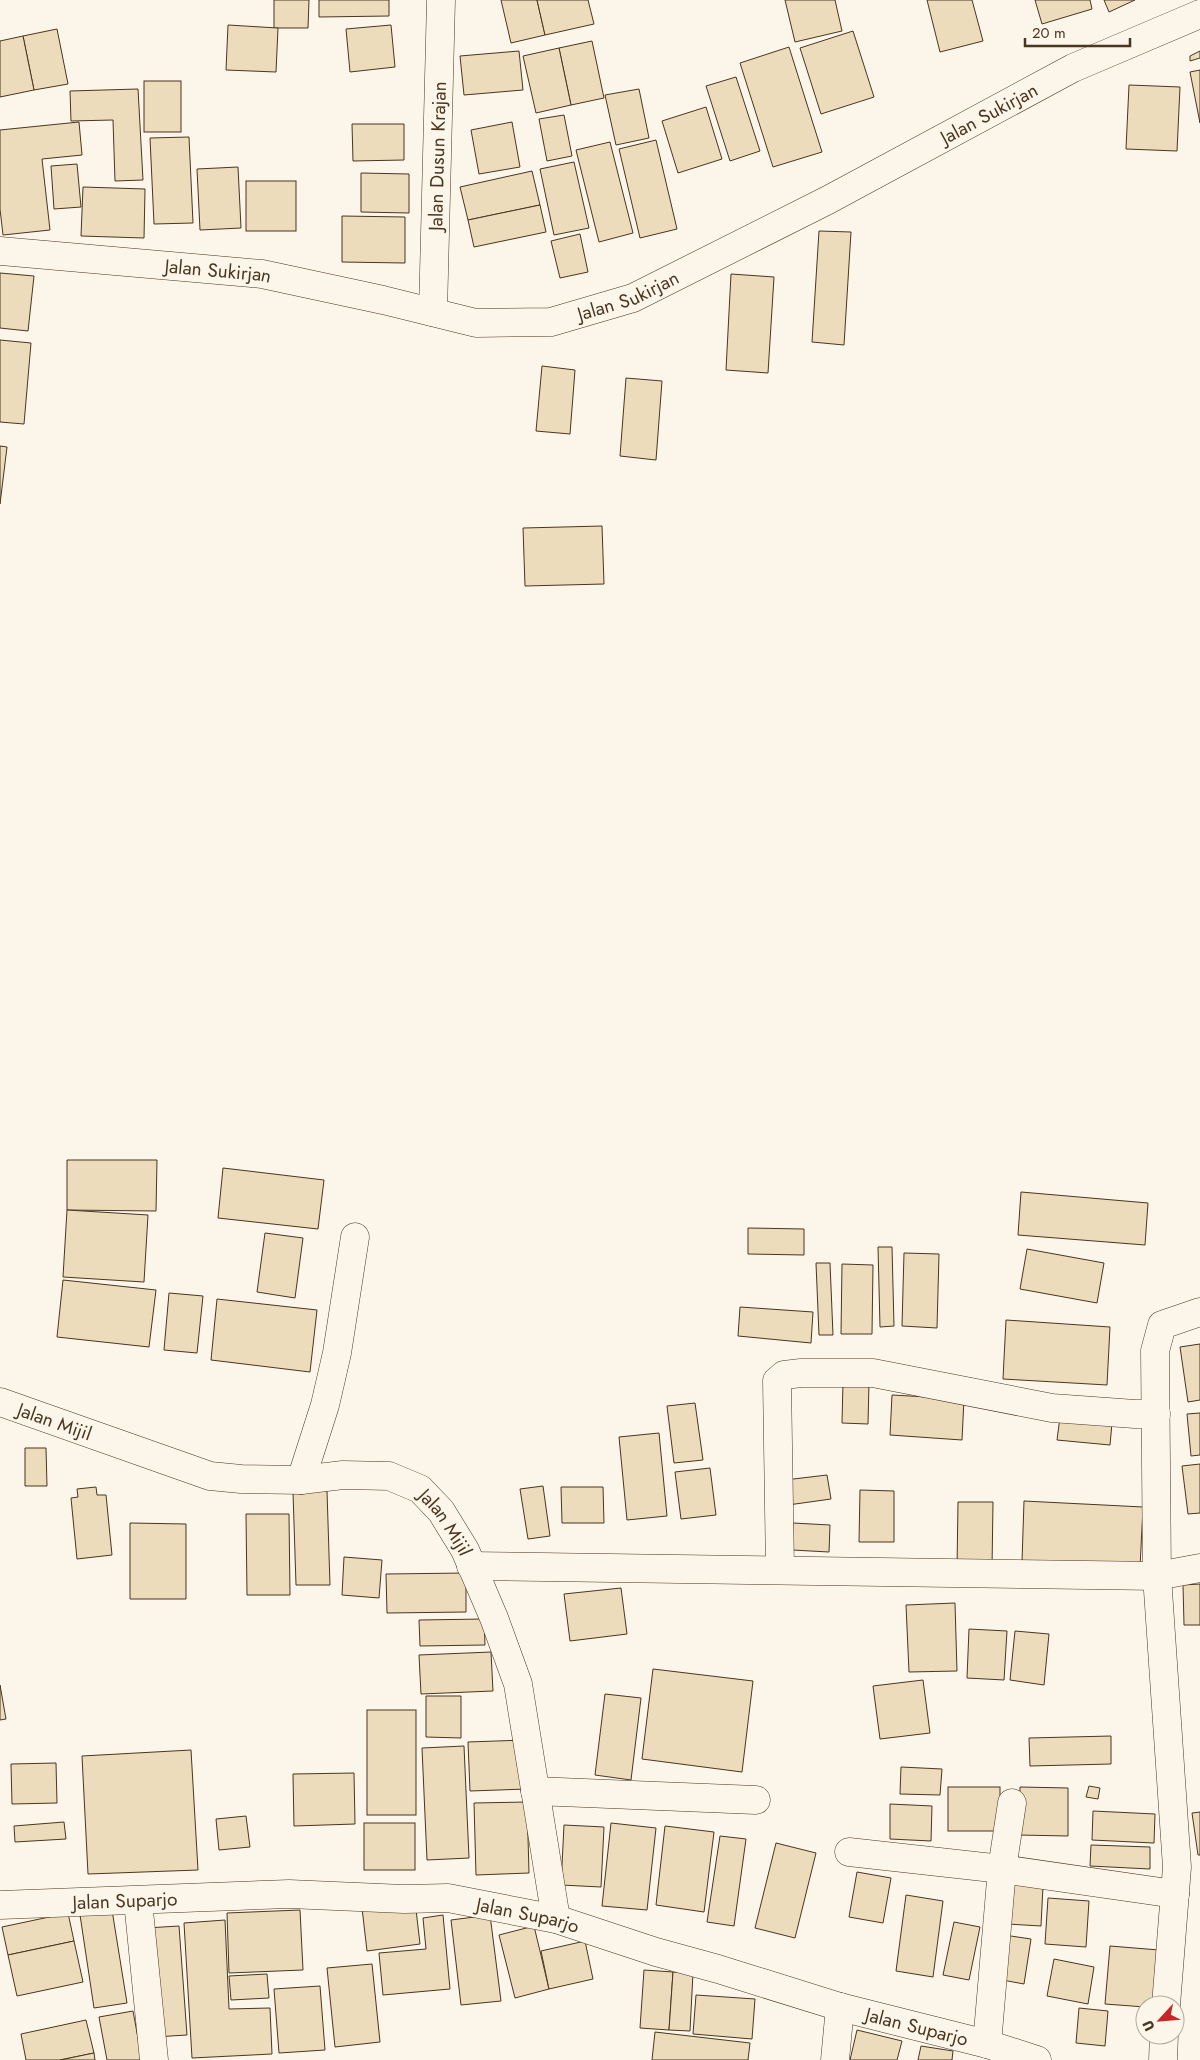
<svg xmlns="http://www.w3.org/2000/svg" width="1200" height="2060" viewBox="0 0 1200 2060" font-family="Jost,sans-serif">
  <rect width="100%" height="100%" fill="#fbf6e9"/>
  <!-- building -->
  <g fill="#ecdcbc" stroke="#4a3520">
    <polygon points="274,0 309,0 308,28 274,28"/>
    <polygon points="319,0 389,0 389,16 319,17"/>
    <polygon points="501,0 537,0 545,35 511,43"/>
    <polygon points="537,0 588,0 594,24 545,35"/>
    <polygon points="785,0 835,0 842,31 795,42"/>
    <polygon points="927,0 972,0 983,41 940,52"/>
    <polygon points="1035,0 1090,0 1092,9 1042,24"/>
    <polygon points="1104,0 1135,0 1109,12"/>
    <polygon points="228,25 278,28 276,72 226,70"/>
    <polygon points="391,25 395,67 350,72 346,29"/>
    <polygon points="57,29 68,84 34,90 23,36"/>
    <polygon points="853,31 874,97 821,114 800,48"/>
    <polygon points="23,36 34,90 0,97 0,41"/>
    <polygon points="592,41 604,98 571,105 559,48"/>
    <polygon points="789,47 822,152 773,167 740,63"/>
    <polygon points="559,48 571,105 536,113 523,56"/>
    <polygon points="519,51 523,90 464,95 460,56"/>
    <polygon points="1200,51 1200,58 1190,61 1190,56"/>
    <polygon points="1200,70 1200,123 1190,72"/>
    <polygon points="736,77 760,151 730,161 706,86"/>
    <rect x="144" y="81" width="37" height="51"/>
    <polygon points="1129,85 1180,87 1177,151 1126,149"/>
    <polygon points="138,89 143,180 115,181 113,120 71,121 70,91"/>
    <polygon points="639,89 649,138 616,145 605,95"/>
    <polygon points="706,107 722,159 678,173 662,121"/>
    <polygon points="564,115 572,156 547,161 539,119"/>
    <polygon points="79,122 82,155 42,159 50,230 3,235 0,209 0,130"/>
    <polygon points="512,122 520,167 479,174 471,130"/>
    <polygon points="352,124 404,124 404,160 353,161"/>
    <polygon points="189,137 193,223 154,224 150,138"/>
    <polygon points="656,140 677,229 640,238 619,149"/>
    <polygon points="610,142 633,233 599,242 576,150"/>
    <polygon points="574,162 589,228 554,235 540,169"/>
    <polygon points="77,164 81,207 54,209 51,166"/>
    <polygon points="238,167 241,228 200,230 197,169"/>
    <polygon points="532,171 540,205 468,220 460,187"/>
    <polygon points="361,173 409,174 409,213 361,212"/>
    <rect x="246" y="181" width="50" height="50"/>
    <polygon points="83,187 145,189 144,238 81,236"/>
    <polygon points="540,205 546,232 474,247 468,220"/>
    <polygon points="342,216 405,217 405,263 342,262"/>
    <polygon points="819,231 851,232 844,345 812,342"/>
    <polygon points="580,234 588,272 560,278 551,241"/>
    <polygon points="0,273 34,276 28,331 0,328"/>
    <polygon points="731,274 774,277 768,373 726,370"/>
    <polygon points="0,340 31,343 24,424 0,422"/>
    <polygon points="542,366 575,370 570,434 536,431"/>
    <polygon points="626,378 662,381 656,460 620,456"/>
    <polygon points="0,446 7,447 0,504"/>
    <polygon points="602,526 604,584 525,586 523,528"/>
    <polygon points="67,1160 157,1160 156,1211 67,1210"/>
    <polygon points="223,1168 324,1180 318,1229 218,1218"/>
    <polygon points="1021,1192 1148,1203 1145,1245 1018,1235"/>
    <polygon points="67,1210 148,1215 144,1282 63,1277"/>
    <polygon points="748,1228 804,1229 804,1255 748,1254"/>
    <polygon points="265,1233 303,1238 295,1298 257,1292"/>
    <polygon points="878,1247 892,1247 894,1326 880,1327"/>
    <polygon points="1027,1249 1104,1263 1097,1303 1020,1289"/>
    <polygon points="904,1253 939,1254 937,1328 902,1326"/>
    <polygon points="816,1263 830,1263 833,1335 819,1335"/>
    <polygon points="842,1264 873,1265 872,1334 841,1334"/>
    <polygon points="63,1280 156,1290 149,1347 57,1337"/>
    <polygon points="169,1293 203,1296 197,1353 164,1350"/>
    <polygon points="217,1299 317,1310 310,1372 211,1360"/>
    <polygon points="740,1307 813,1312 811,1343 738,1336"/>
    <polygon points="1006,1320 1110,1327 1107,1385 1003,1379"/>
    <polygon points="1200,1344 1200,1400 1188,1402 1180,1347"/>
    <polygon points="843,1382 869,1382 868,1424 842,1423"/>
    <polygon points="892,1395 964,1399 962,1440 890,1435"/>
    <polygon points="695,1403 703,1460 674,1463 667,1406"/>
    <polygon points="1200,1413 1200,1455 1191,1456 1187,1414"/>
    <polygon points="1060,1417 1112,1423 1110,1445 1057,1440"/>
    <polygon points="659,1433 667,1516 627,1520 619,1437"/>
    <polygon points="25,1448 46,1448 47,1486 25,1486"/>
    <polygon points="1200,1464 1200,1513 1188,1514 1182,1466"/>
    <polygon points="710,1468 716,1515 681,1519 675,1472"/>
    <polygon points="827,1475 831,1499 788,1505 785,1480"/>
    <polygon points="543,1486 550,1536 528,1539 520,1489"/>
    <polygon points="96,1487 97,1495 106,1495 112,1555 77,1559 71,1498 78,1497 77,1489"/>
    <polygon points="561,1487 603,1487 604,1523 562,1523"/>
    <polygon points="860,1490 894,1491 894,1542 859,1542"/>
    <polygon points="327,1491 330,1585 296,1585 293,1492"/>
    <polygon points="1024,1501 1143,1507 1140,1568 1022,1562"/>
    <polygon points="958,1502 993,1502 992,1569 957,1569"/>
    <polygon points="246,1514 289,1514 290,1595 247,1595"/>
    <polygon points="130,1523 186,1524 186,1599 130,1599"/>
    <polygon points="793,1523 830,1525 829,1552 792,1550"/>
    <polygon points="344,1557 382,1560 379,1598 342,1595"/>
    <polygon points="466,1573 466,1612 387,1613 386,1574"/>
    <polygon points="1200,1584 1200,1625 1184,1625 1183,1585"/>
    <polygon points="621,1588 627,1634 570,1641 564,1594"/>
    <polygon points="955,1603 957,1671 909,1672 906,1605"/>
    <polygon points="484,1619 485,1645 420,1646 419,1620"/>
    <polygon points="969,1629 1007,1631 1004,1680 967,1678"/>
    <polygon points="1015,1631 1049,1634 1044,1685 1010,1680"/>
    <polygon points="491,1652 493,1691 421,1694 419,1655"/>
    <polygon points="653,1669 753,1681 742,1772 642,1759"/>
    <polygon points="923,1680 930,1733 880,1739 873,1686"/>
    <polygon points="0,1685 6,1719 0,1720"/>
    <polygon points="605,1694 641,1698 631,1780 595,1775"/>
    <polygon points="426,1696 461,1696 461,1738 426,1737"/>
    <rect x="367" y="1710" width="49" height="105"/>
    <polygon points="1111,1736 1111,1764 1030,1766 1029,1738"/>
    <polygon points="525,1740 527,1789 470,1791 468,1742"/>
    <polygon points="464,1746 469,1858 427,1860 422,1748"/>
    <polygon points="191,1750 198,1870 88,1874 82,1756"/>
    <polygon points="56,1763 57,1803 12,1804 11,1764"/>
    <polygon points="901,1767 942,1769 940,1795 900,1794"/>
    <polygon points="354,1773 355,1824 294,1826 293,1774"/>
    <polygon points="1089,1786 1100,1788 1098,1799 1086,1797"/>
    <rect x="948" y="1787" width="52" height="44"/>
    <polygon points="1020,1787 1068,1788 1068,1836 1019,1835"/>
    <polygon points="527,1802 529,1873 476,1875 474,1803"/>
    <polygon points="890,1804 932,1806 931,1841 890,1839"/>
    <polygon points="1093,1811 1155,1814 1154,1843 1092,1840"/>
    <polygon points="1200,1812 1200,1855 1198,1855 1192,1813"/>
    <polygon points="246,1816 250,1847 219,1850 216,1819"/>
    <polygon points="64,1822 66,1839 15,1842 14,1826"/>
    <rect x="364" y="1823" width="51" height="47"/>
    <polygon points="611,1823 656,1828 647,1910 602,1906"/>
    <polygon points="564,1825 604,1827 601,1887 561,1885"/>
    <polygon points="665,1826 714,1832 704,1912 656,1905"/>
    <polygon points="720,1836 746,1839 734,1926 707,1922"/>
    <polygon points="776,1843 816,1853 795,1938 755,1928"/>
    <polygon points="1091,1845 1150,1847 1150,1869 1090,1866"/>
    <polygon points="857,1872 891,1878 883,1923 849,1917"/>
    <polygon points="1009,1883 1043,1886 1041,1926 1007,1924"/>
    <polygon points="906,1895 943,1901 933,1977 896,1971"/>
    <polygon points="1048,1898 1089,1901 1086,1947 1045,1944"/>
    <polygon points="415,1901 420,1944 367,1951 362,1908"/>
    <polygon points="112,1910 127,2003 94,2008 80,1915"/>
    <polygon points="300,1910 303,1970 229,1973 227,1913"/>
    <polygon points="68,1913 74,1941 8,1955 2,1927"/>
    <polygon points="443,1915 450,1989 383,1995 379,1953 426,1949 423,1918"/>
    <polygon points="490,1915 501,2001 461,2005 451,1920"/>
    <polygon points="225,1920 229,2009 270,2008 272,2054 192,2058 184,1923"/>
    <polygon points="954,1922 980,1927 969,1980 943,1975"/>
    <polygon points="179,1926 187,2035 154,2037 146,1928"/>
    <polygon points="534,1926 549,1989 515,1998 499,1935"/>
    <polygon points="1004,1935 1031,1939 1024,1984 997,1979"/>
    <polygon points="74,1941 83,1982 17,1996 8,1955"/>
    <polygon points="585,1941 593,1979 549,1989 541,1951"/>
    <polygon points="1110,1946 1159,1950 1154,2005 1145,2005 1145,2007 1105,2004"/>
    <polygon points="1054,1959 1094,1967 1088,2004 1047,1996"/>
    <polygon points="372,1964 380,2042 335,2047 327,1968"/>
    <polygon points="644,1970 673,1972 669,2030 640,2028"/>
    <polygon points="673,1972 693,1973 690,2031 669,2030"/>
    <polygon points="267,1974 269,1998 231,2000 229,1976"/>
    <polygon points="320,1986 325,2050 279,2053 274,1989"/>
    <polygon points="696,1995 755,1999 752,2039 693,2034"/>
    <polygon points="1079,2008 1108,2011 1105,2046 1076,2043"/>
    <polygon points="133,2011 142,2060 107,2060 99,2017"/>
    <polygon points="86,2020 94,2053 60,2060 26,2060 21,2034"/>
    <polygon points="857,2030 902,2041 897,2060 850,2060"/>
    <polygon points="655,2032 750,2043 748,2060 652,2060"/>
    <polygon points="921,2046 953,2051 952,2060 918,2060"/>
    <polygon points="94,2053 95,2060 60,2060"/>
  </g>
  <g fill="none" stroke-linecap="round" stroke-linejoin="round">
    <!-- street casing -->
    <g stroke="#4a3520" stroke-width="29">
      <g id="street">
        <path id="s1" d="M 0,251 L 262,274 L 383,300 L 476,323 L 551,322 L 633,298 L 828,200 L 1073,68 L 1200,14"/>
        <path id="s2" d="M 433,312 L 441,0"/>
        <path id="s3" d="M 0,1402 L 210,1476 L 241,1479 L 301,1480 L 343,1475 L 389,1476 L 420,1489 L 441,1511 L 465,1550 L 494,1618 L 518,1684 L 556,1919"/>
        <polyline points="301,1480 325,1405 337,1353 355,1237"/>
        <polyline points="471,1566 1157,1576 1200,1568"/>
        <polyline points="780,1570 777,1381 784,1375 801,1373 873,1373 1052,1408 1135,1414 1156,1414"/>
        <polyline points="535,1791 756,1800"/>
        <polyline points="849,1852 1002,1869 1175,1894"/>
        <polyline points="138,1901 154,2060"/>
        <polyline points="1166,2005 1177,1867 1157,1576 1155,1351 1162,1325 1200,1312"/>
        <polyline points="987,2044 1002,1869 1012,1803"/>
        <polyline points="835,2060 840,2007"/>
        <polyline points="1163,2060 1164,2035"/>
      </g>
    </g>
    <!-- secondary casing -->
    <g stroke="#4a3520" stroke-width="29">
      <g id="secondary">
        <path id="s4" d="M 0,1905 L 289,1894 L 404,1899 L 448,1898 L 556,1919 L 656,1952 L 718,1969 L 840,2007 L 987,2044 L 1037,2060"/>
      </g>
    </g>
    <!-- street -->
    <use href="#street" stroke="#fbf6e9" stroke-width="28"/>
    <!-- secondary -->
    <use href="#secondary" stroke="#fbf6e9" stroke-width="28"/>
  </g>
  <g text-anchor="middle" stroke-width="4" stroke-linejoin="round" paint-order="stroke">
    <!-- street labels -->
    <g font-size="19" fill="#4a3520" stroke="#fbf6e9">
      <text dy="7" stroke="none"><textPath href="#s1" startOffset="1044">Jalan Sukirjan</textPath></text>
      <text dy="7" stroke="none"><textPath href="#s2" startOffset="156">Jalan Dusun Krajan</textPath></text>
      <text dy="7" stroke="none"><textPath href="#s1" startOffset="219">Jalan Sukirjan</textPath></text>
      <text dy="7" stroke="none"><textPath href="#s1" startOffset="639">Jalan Sukirjan</textPath></text>
      <text dy="7" stroke="none"><textPath href="#s3" startOffset="58">Jalan Mijil</textPath></text>
      <text dy="7" stroke="none"><textPath href="#s3" startOffset="478">Jalan Mijil</textPath></text>
      <text dy="7" stroke="none"><textPath href="#s4" startOffset="125">Jalan Suparjo</textPath></text>
      <text dy="7" stroke="none"><textPath href="#s4" startOffset="530">Jalan Suparjo</textPath></text>
      <text dy="7" stroke="none"><textPath href="#s4" startOffset="935">Jalan Suparjo</textPath></text>
    </g>
  </g>
  <!-- north arrow -->
  <g transform="translate(1160 2020) rotate(244)"><circle r="24" fill="#fbf6e9" stroke="#b4a999"/>
  <path d="M0-4L9 19L0 12L-9 19Z" fill="#c62828"/>
  <text y="-8" font-size="14" font-weight="bold" text-anchor="middle" fill="#4a3520">U</text>
  </g>
  <!-- scale -->
  <path d="M1025 38v8h105v-8" fill="none" stroke="#4a3520" stroke-width="2.5"/>
  <text x="1032" y="38" font-size="15" fill="#4a3520" stroke="#fbf6e9" stroke-width="4" paint-order="stroke">20 m</text>
</svg>
